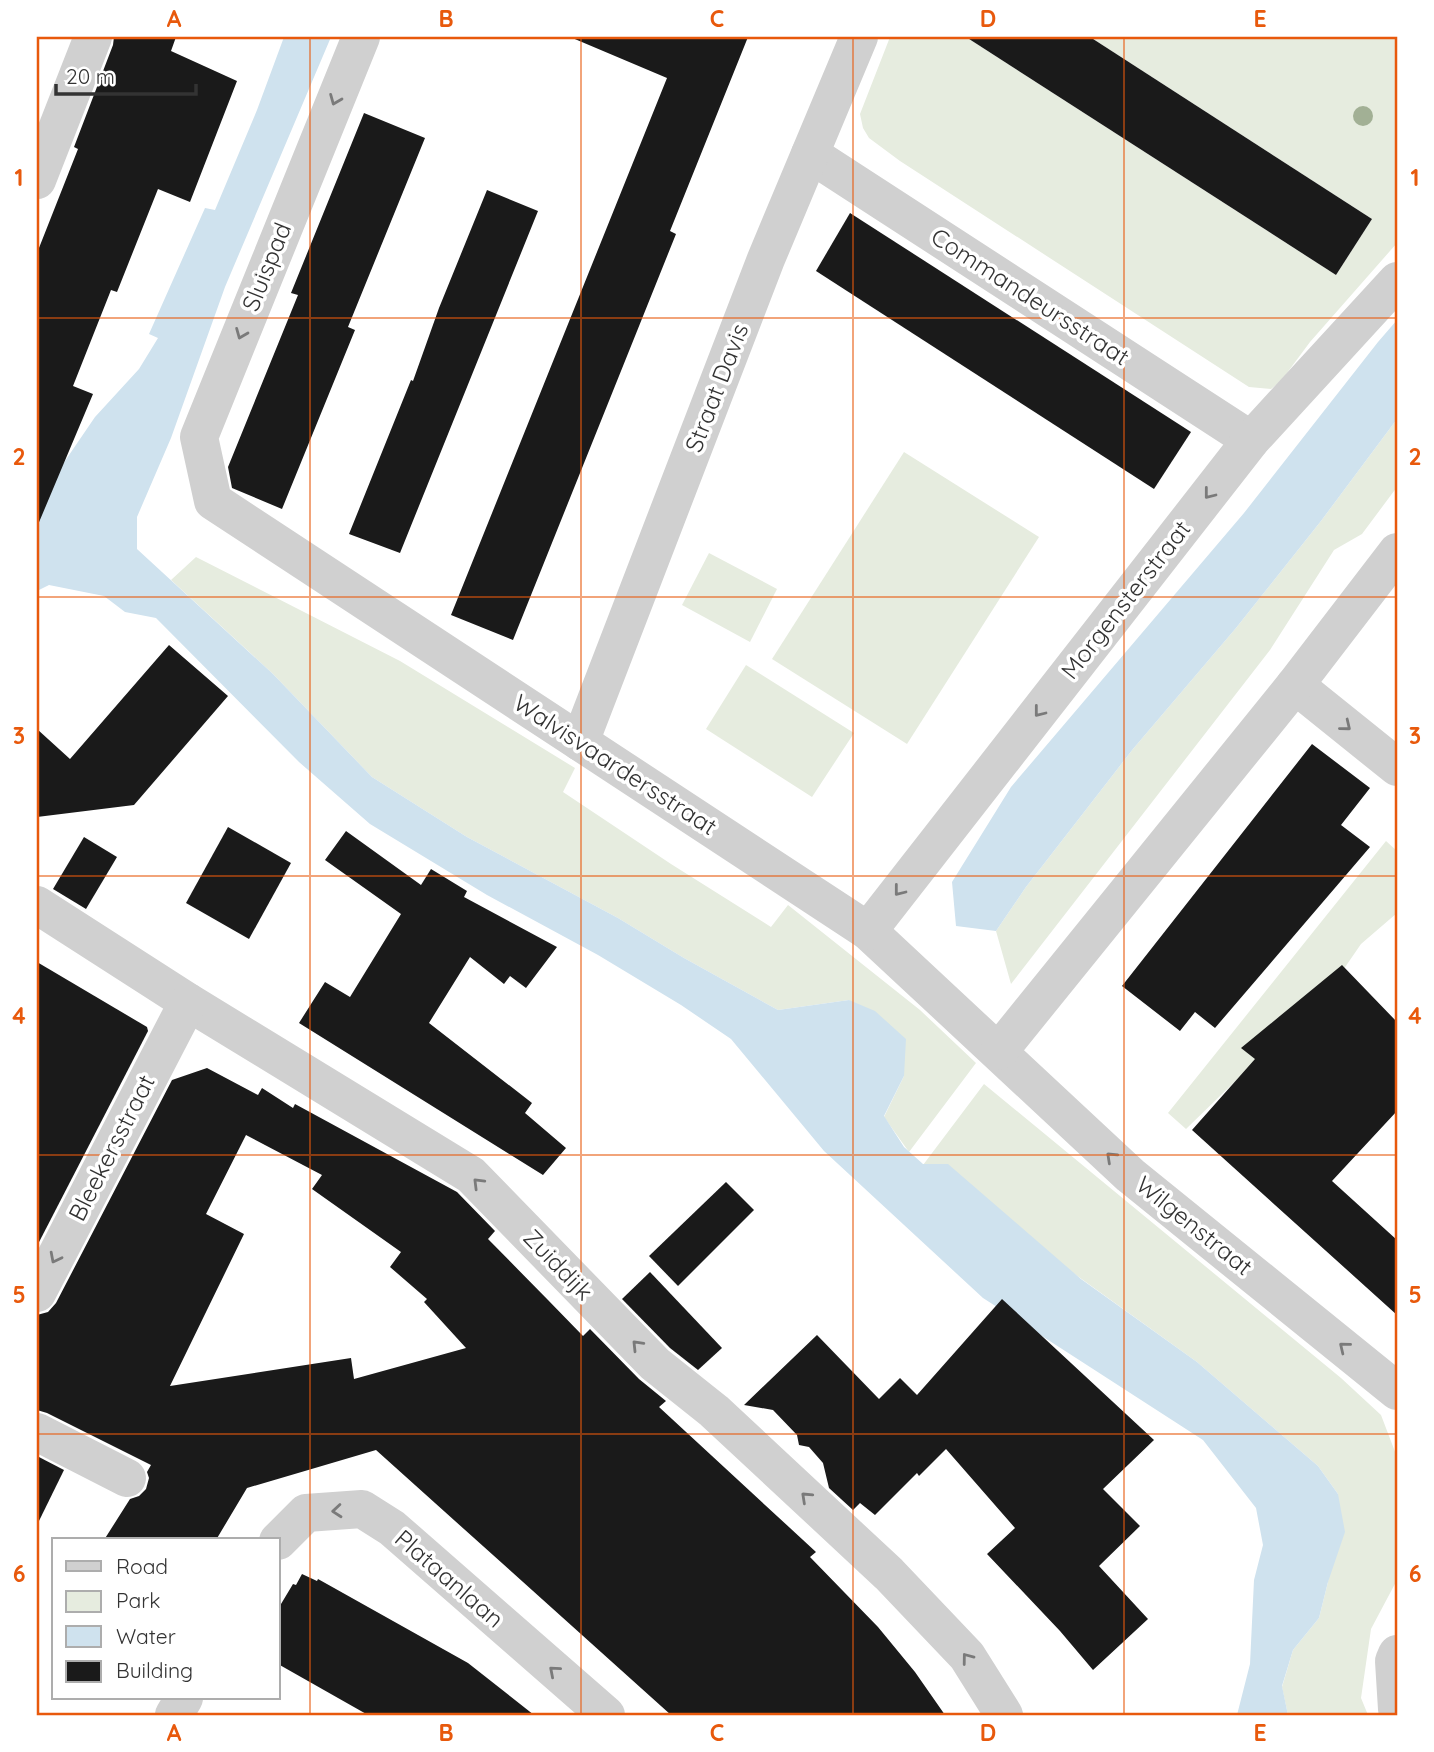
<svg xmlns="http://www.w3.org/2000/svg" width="1434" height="1752" viewBox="0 0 1434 1752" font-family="Quicksand,sans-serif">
  <rect width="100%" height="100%" fill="#fff"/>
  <!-- green -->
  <g fill="#e6ecdf">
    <polygon points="890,37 966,37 1336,275 1372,219 1090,37 1397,37 1397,243 1310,342 1281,381 1271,389 1249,387 900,161 869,138 863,128 860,114"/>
    <polygon points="1397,419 1397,487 1362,534 1334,550 1270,650 1011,984 996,931 1026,887 1133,749 1236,628 1321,521"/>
    <polygon points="904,452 1039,537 907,744 772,659"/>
    <polygon points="709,553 777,589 750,642 682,605"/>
    <polygon points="196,557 400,661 575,768 563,792 671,864 771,927 788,905 920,1010 976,1063 909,1152 884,1117 904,1076 849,1000 778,1010 684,958 618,918 467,837 372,777 273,674 171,580"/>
    <polygon points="746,665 854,733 812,797 706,729"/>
    <polygon points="1386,841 1397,851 1397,913 1361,944 1330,989 1186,1129 1168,1113"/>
    <polygon points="984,1084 1341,1378 1381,1415 1397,1457 1397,1580 1371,1629 1361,1698 1368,1715 1288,1715 1282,1687 1293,1650 1319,1618 1328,1582 1338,1494 1318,1466 1197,1362 923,1165"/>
  </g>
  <!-- water -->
  <g fill="#cfe2ee">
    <polygon points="284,37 331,37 225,287 171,438 137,517 137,549 273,674 372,777 467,837 618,918 684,958 778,1010 849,1000 875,1011 906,1039 904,1076 884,1116 904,1147 923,1164 948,1164 1081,1279 1197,1362 1318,1466 1338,1494 1345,1532 1328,1582 1319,1618 1293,1650 1282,1686 1288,1715 1237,1715 1250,1664 1254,1580 1263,1545 1256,1508 1203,1440 983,1298 824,1151 731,1039 681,1005 598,955 487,895 370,824 299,762 156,618 125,612 104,596 49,585 37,591 37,502 95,417 139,369 158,338 149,334 205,208 215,210 257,110"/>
    <polygon points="1397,320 1397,419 1321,521 1236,628 1133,749 1026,887 996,931 956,926 952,882 1011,787 1244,513 1378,342"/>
  </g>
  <!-- building -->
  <g fill="#1a1a1a" fill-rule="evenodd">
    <polygon points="114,37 176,37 171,51 237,81 190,202 158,189 117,292 111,290 73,386 93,394 37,527 37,253 78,149 74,147 113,45"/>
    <polygon points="570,37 748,37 670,231 676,234 513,640 451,615 667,78"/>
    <polygon points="966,37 1090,37 1372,219 1336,275"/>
    <polygon points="364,113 425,138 348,327 355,330 282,509 232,488 228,467 298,295 291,293"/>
    <polygon points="487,190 538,211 400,553 349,534 411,380 413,381 439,308"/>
    <polygon points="850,213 1191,432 1154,489 816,271"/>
    <polygon points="169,645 228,696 134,805 37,817 37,729 70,759"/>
    <polygon points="1312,744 1370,788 1341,825 1370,847 1215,1028 1195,1012 1180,1031 1122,986"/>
    <polygon points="228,827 291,863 249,939 186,903"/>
    <polygon points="346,831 421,885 431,869 467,891 464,897 557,947 526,988 510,976 504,984 470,957 429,1023 532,1103 525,1113 566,1148 543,1175 299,1023 325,982 350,997 401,914 325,860"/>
    <polygon points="84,837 117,857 86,909 53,889"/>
    <polygon points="37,962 147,1027 148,1031 37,1246"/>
    <polygon points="1342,965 1397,1022 1397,1111 1332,1181 1397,1240 1397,1315 1192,1130 1255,1059 1241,1048"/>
    <path d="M 207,1068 L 258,1095 L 262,1088 L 293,1108 L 295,1104 L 457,1192 L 495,1231 L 488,1239 L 548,1300 L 583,1336 L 590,1329 L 639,1379 L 666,1401 L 659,1407 L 816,1552 L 810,1557 L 878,1627 L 915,1672 L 945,1715 L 671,1715 L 376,1450 L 247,1488 L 216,1540 L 104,1540 L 130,1499 L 139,1496 L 146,1489 L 149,1478 L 147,1472 L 151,1465 L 47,1413 L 37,1410 L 37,1315 L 48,1312 L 56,1303 L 172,1080 ZM 246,1135 L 322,1175 L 312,1189 L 401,1252 L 390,1267 L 427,1299 L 424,1302 L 466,1348 L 354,1379 L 351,1358 L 170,1386 L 244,1234 L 206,1214 Z"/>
    <polygon points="726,1182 754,1210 678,1286 649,1256"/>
    <polygon points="650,1272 722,1348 698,1370 670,1348 622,1299"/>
    <polygon points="1002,1299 1154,1440 1103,1489 1140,1526 1099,1566 1148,1619 1093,1670 1060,1631 987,1554 1015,1528 946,1449 919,1476 917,1473 875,1515 860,1503 853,1510 829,1488 823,1463 809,1447 799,1445 797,1435 773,1410 744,1405 817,1335 879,1399 900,1378 917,1395"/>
    <polygon points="37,1456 64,1470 37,1525"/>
    <polygon points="302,1574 317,1581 318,1579 468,1663 534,1715 368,1715 278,1664 278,1609 293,1584 296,1585"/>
  </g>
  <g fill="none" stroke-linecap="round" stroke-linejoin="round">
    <!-- minor -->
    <g stroke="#d0d0d0" stroke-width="38">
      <polyline points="361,37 199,437 213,501 868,931 1130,1175 1397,1391"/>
      <polyline points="810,154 1251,440"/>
      <polyline points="37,180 93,37"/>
      <polyline points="1295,685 1397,767"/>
      <polyline points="580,742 766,259 859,37"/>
      <polyline points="37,905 188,1002 471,1175 655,1364 714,1411 889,1574 967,1656 1004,1715"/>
      <polyline points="868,931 1251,440 1397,281"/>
      <polyline points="999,1051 1295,685 1397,552"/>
      <polyline points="37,1293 188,1002"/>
      <polyline points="37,1432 127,1478"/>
      <polyline points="278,1541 306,1513 362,1509 392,1528 606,1715"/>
      <polyline points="1397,1654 1394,1661 1397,1709"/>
      <polyline points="174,1715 184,1698"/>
    </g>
  </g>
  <!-- trees -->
  <circle fill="#a2b095" cx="1363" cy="116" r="10"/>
  <!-- one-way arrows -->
  <defs><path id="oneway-chevron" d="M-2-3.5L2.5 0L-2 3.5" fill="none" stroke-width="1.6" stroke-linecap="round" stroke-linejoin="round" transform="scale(1.75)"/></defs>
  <g stroke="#7a7a7a">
    <use href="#oneway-chevron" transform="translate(335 100) rotate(112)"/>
    <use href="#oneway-chevron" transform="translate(241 334) rotate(112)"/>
    <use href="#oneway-chevron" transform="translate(1209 494) rotate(128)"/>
    <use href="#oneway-chevron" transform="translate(1039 712) rotate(128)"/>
    <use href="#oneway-chevron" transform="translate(1346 726) rotate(39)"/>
    <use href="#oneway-chevron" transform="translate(899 891) rotate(128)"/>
    <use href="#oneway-chevron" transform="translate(1111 1157) rotate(-137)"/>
    <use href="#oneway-chevron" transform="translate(478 1183) rotate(-135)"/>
    <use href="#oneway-chevron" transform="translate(55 1258) rotate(117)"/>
    <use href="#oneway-chevron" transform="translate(637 1345) rotate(-134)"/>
    <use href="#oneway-chevron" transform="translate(1344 1347) rotate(-141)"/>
    <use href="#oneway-chevron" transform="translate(806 1497) rotate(-137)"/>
    <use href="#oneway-chevron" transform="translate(337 1511) rotate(175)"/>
    <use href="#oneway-chevron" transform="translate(967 1658) rotate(-127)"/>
    <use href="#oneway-chevron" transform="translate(554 1671) rotate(-139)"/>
  </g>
  <!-- grid -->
  <path fill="none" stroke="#e8590c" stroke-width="2" stroke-opacity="0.55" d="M 310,37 L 310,1715M 581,37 L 581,1715M 853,37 L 853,1715M 1124,37 L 1124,1715M 37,318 L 1397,318M 37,597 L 1397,597M 37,876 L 1397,876M 37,1155 L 1397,1155M 37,1434 L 1397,1434"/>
  <g text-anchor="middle" stroke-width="7" stroke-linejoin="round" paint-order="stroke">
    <!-- street labels -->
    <g font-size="24" fill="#333" stroke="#fff">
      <text transform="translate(267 267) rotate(-68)" y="8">Sluispad</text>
      <text transform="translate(1030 297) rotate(33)" y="8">Commandeursstraat</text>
      <text transform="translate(717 388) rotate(-69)" y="8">Straat Davis</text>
      <text transform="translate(1126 600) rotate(-52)" y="8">Morgensterstraat</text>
      <text transform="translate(615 765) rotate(33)" y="8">Walvisvaardersstraat</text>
      <text transform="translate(112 1148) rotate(-63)" y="8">Bleekersstraat</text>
      <text transform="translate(1194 1226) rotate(39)" y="8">Wilgenstraat</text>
      <text transform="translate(558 1265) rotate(46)" y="8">Zuiddijk</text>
      <text transform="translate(449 1579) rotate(41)" y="8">Plataanlaan</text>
    </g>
  </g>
  <!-- border -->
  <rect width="1434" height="1752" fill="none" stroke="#ffffff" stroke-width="77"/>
  <!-- legend -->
  <rect x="52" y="1538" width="228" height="161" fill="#ffffff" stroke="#adadad" stroke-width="2"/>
  <rect x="66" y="1561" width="35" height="10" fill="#d0d0d0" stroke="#adadad" stroke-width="2"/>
  <text x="116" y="1574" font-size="21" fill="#333333">Road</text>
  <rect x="66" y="1591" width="35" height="21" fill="#e6ecdf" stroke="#adadad" stroke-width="2"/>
  <text x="116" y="1608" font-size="21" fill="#333333">Park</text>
  <rect x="66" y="1626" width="35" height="21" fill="#cfe2ee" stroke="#adadad" stroke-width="2"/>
  <text x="116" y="1644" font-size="21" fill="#333333">Water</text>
  <rect x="66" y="1661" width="35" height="21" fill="#1a1a1a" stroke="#adadad" stroke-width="2"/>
  <text x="116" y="1678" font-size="21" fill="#333333">Building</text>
  <!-- scale -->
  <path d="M56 84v10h140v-10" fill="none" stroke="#333333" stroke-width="3.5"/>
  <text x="66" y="84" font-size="21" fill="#333333" stroke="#ffffff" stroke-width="5" paint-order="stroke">20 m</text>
  <rect x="38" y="38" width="1358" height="1676" fill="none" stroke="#e8590c" stroke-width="2.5"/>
  <g font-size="23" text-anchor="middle" font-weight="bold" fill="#e8590c">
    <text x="174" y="27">A</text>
    <text x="446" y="27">B</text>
    <text x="717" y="27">C</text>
    <text x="988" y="27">D</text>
    <text x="1260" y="27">E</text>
    <text x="19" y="186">1</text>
    <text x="1415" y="186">1</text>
    <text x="19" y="465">2</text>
    <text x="1415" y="465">2</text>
    <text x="19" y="744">3</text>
    <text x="1415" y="744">3</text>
    <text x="19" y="1024">4</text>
    <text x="1415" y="1024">4</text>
    <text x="19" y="1303">5</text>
    <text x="1415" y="1303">5</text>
    <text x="19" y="1582">6</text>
    <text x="1415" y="1582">6</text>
    <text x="174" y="1741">A</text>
    <text x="446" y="1741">B</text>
    <text x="717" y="1741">C</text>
    <text x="988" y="1741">D</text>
    <text x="1260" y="1741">E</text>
  </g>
</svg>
